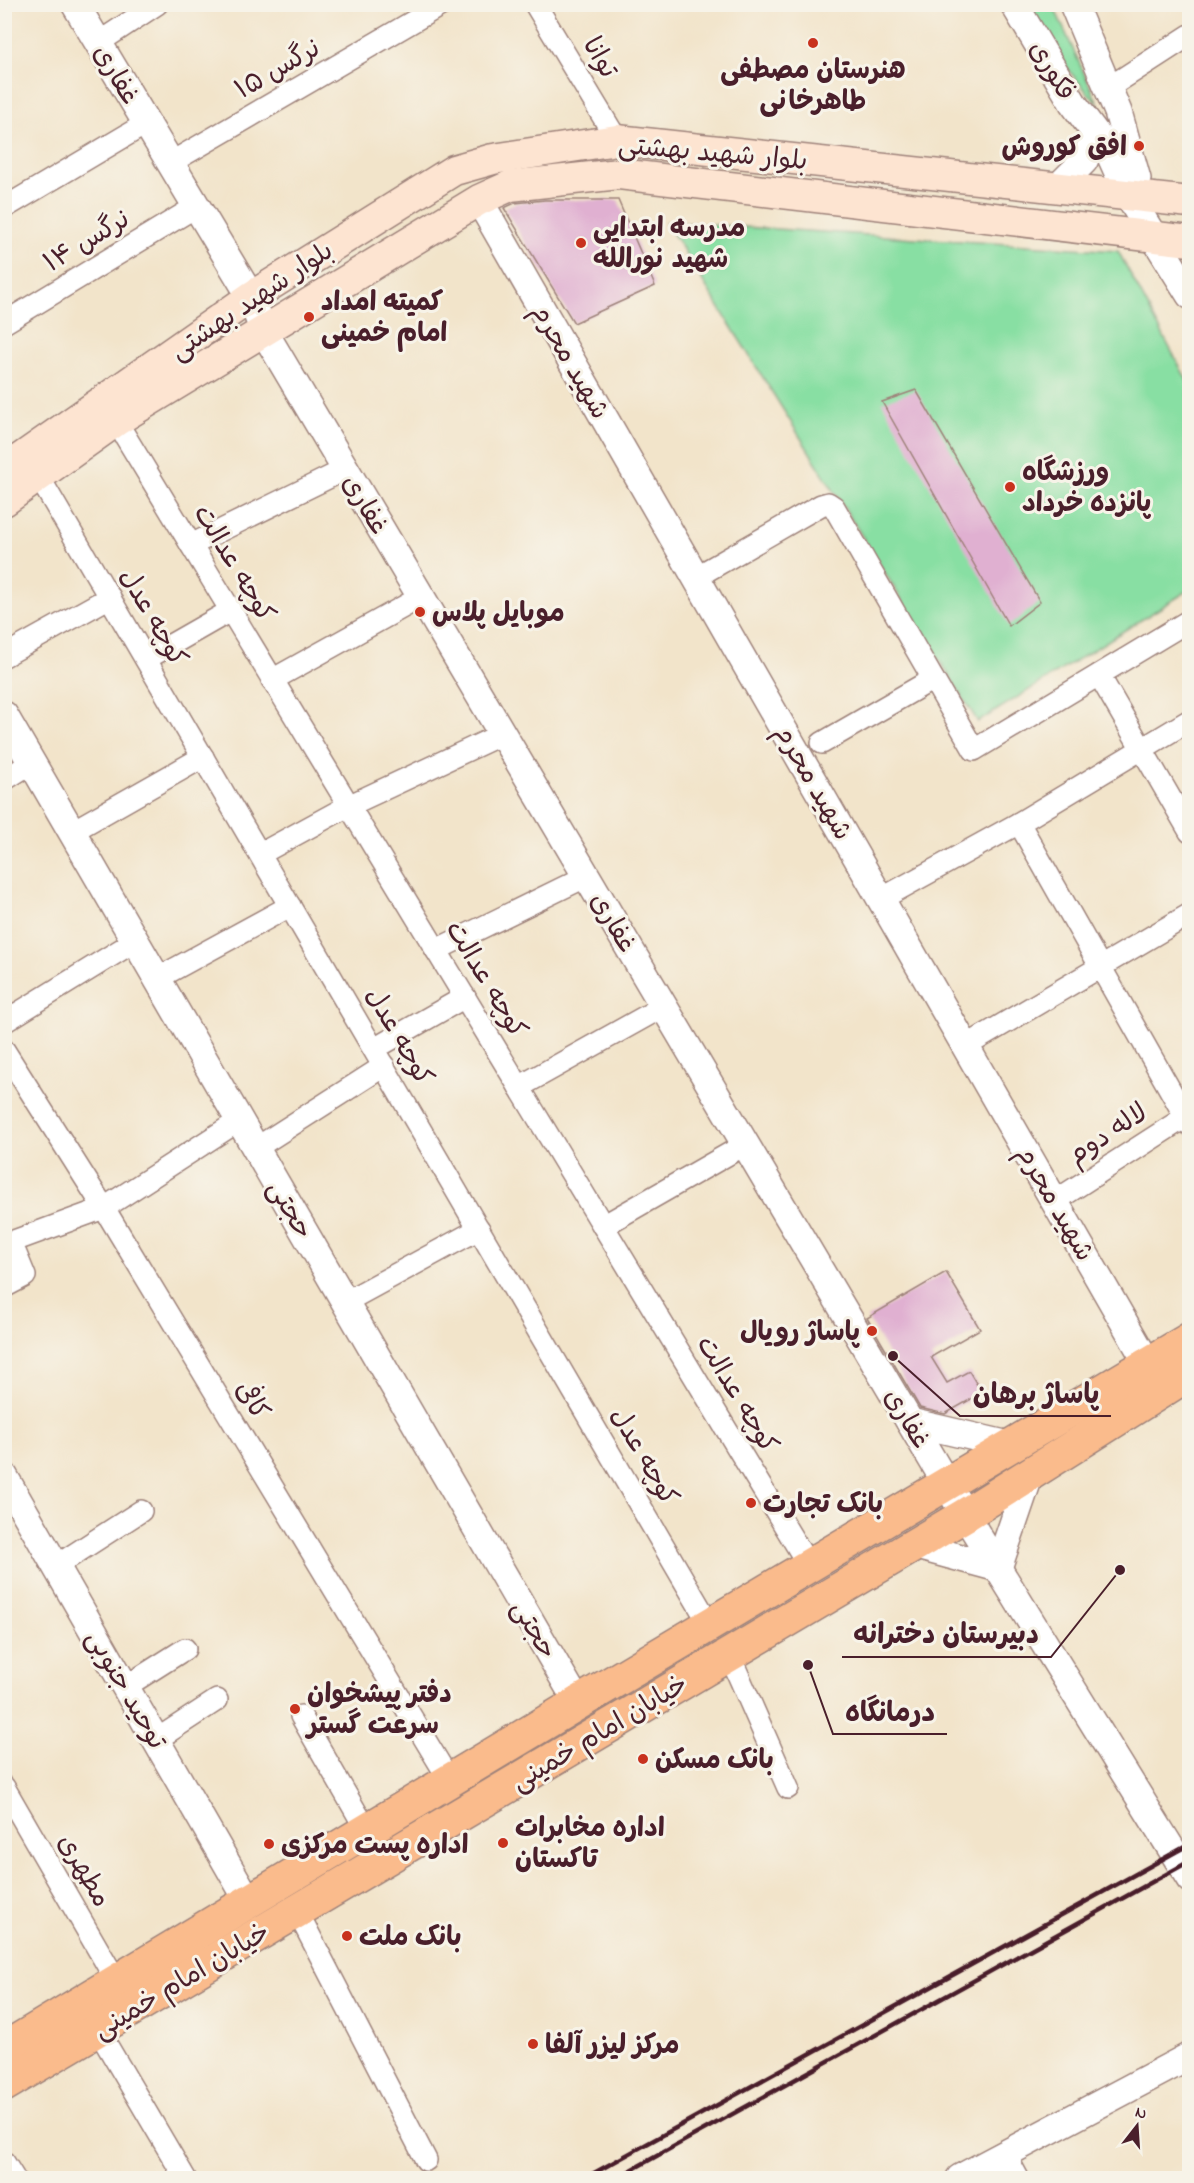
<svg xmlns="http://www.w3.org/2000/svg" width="1194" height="2183" viewBox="0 0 1194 2183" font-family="'Indie Flower','Playpen Sans Arabic',sans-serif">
  <rect width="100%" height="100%" fill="#f7f3e8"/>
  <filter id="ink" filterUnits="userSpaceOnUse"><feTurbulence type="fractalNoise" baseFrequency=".0167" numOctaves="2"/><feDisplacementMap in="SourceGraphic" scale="12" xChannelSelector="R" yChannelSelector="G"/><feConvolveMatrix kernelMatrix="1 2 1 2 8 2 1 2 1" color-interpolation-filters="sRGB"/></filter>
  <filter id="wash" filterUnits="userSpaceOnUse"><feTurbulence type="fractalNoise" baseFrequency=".008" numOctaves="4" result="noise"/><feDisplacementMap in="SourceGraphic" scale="24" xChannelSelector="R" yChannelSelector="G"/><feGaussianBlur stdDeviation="1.35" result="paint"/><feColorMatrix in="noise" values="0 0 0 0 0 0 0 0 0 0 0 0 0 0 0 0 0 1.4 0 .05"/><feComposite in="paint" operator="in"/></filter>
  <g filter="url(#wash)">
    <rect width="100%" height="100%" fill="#f2e4ca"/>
    <!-- green -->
    <g fill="#88dfa3" stroke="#697f67" stroke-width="1.5">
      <polygon points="1028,5 1053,5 1099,106 1070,72"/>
      <polygon points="666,222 1118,251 1189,384 1189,590 978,722"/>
    </g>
    <g id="blocks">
      <!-- building -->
      <g fill="#e0b0d1">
        <polygon points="545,200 618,200 655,286 574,323 504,208 515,203"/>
        <polygon points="916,390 1040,602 1009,626 882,402"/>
        <polygon points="946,1272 980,1329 931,1357 947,1383 969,1371 982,1393 945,1414 920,1408 867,1318"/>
      </g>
    </g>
  </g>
  <g filter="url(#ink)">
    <use href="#blocks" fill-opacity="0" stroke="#9e827a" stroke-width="1.5"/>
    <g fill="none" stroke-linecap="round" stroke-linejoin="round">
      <!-- minor casing -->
      <g stroke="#9e827a" stroke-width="24">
        <g id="minor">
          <polyline points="535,4 617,140"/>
          <polyline points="98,43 157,4"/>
          <polyline points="1108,88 1190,35"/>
          <polyline points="170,163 443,4"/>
          <polyline points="4,208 147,123"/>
          <polyline points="4,323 197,206"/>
          <polyline points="116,421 809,1566"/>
          <polyline points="39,477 710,1625"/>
          <polyline points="191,545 346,469"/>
          <polyline points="696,577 821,505 828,503 834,507 974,750 1190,620"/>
          <polyline points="4,656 110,597"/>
          <polyline points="146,659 230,611"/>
          <polyline points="1099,675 1190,832"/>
          <polyline points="272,680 421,597"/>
          <polyline points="822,743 933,679"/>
          <polyline points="4,780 31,763"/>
          <polyline points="1019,823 1190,1125"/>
          <polyline points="73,831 203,757"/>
          <polyline points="260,854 348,806 502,734"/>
          <polyline points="881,899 1019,823 1190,720"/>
          <polyline points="436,950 587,876"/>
          <polyline points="158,978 290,906"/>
          <polyline points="4,1022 135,941"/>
          <polyline points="966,1046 1190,914"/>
          <polyline points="374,1049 465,997"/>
          <polyline points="4,1050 104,1208 450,1781"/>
          <polyline points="519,1087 664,1006"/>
          <polyline points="256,1148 384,1066"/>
          <polyline points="1055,1201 1190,1114"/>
          <polyline points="603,1226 746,1144"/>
          <polyline points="4,1287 25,1276 11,1242 104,1208 240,1120"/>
          <polyline points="345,1302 479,1229"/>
          <polyline points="56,1566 141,1511"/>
          <polyline points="729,1654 788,1788"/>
          <polyline points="125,1687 185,1649"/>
          <polyline points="301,1716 367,1831"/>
          <polyline points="156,1740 217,1700"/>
          <polyline points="4,1787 117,1982"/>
          <polyline points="297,1911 426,2160"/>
          <polyline points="98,2030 185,2178"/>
          <polyline points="1005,2154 1018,2178"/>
          <polyline points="4,2162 14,2178"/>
        </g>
      </g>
      <!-- tertiary casing -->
      <g stroke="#9e827a" stroke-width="30">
        <g id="tertiary">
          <polyline points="75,4 251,297 263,330 965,1515 1190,1879"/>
          <polyline points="1014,4 1073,103 1108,150 1129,197 1190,295"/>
          <polyline points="1073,4 1118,112 1137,179 1134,187"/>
          <polyline points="1057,188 1084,161 1096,134"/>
          <polyline points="479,200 1148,1364"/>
          <polyline points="4,715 578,1703"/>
          <polyline points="910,1422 1009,1445"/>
          <polyline points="4,1476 249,1902"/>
          <polyline points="913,1545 998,1568 1030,1474"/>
          <polyline points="960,2178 1190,2056"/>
        </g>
      </g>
      <!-- secondary casing -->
      <g stroke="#9e827a" stroke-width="33">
        <g id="secondary">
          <polyline points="4,470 251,297 454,170 493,159 617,140 1190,202"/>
          <polyline points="4,501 116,421 479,200 510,186 619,174 1190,241"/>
        </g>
      </g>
      <!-- primary casing -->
      <g stroke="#9e827a" stroke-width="36">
        <g id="primary">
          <polyline points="4,2049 578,1703 1190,1339"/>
          <polyline points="4,2085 965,1515 1190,1373"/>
        </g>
      </g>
      <!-- minor -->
      <use href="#minor" stroke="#fff" stroke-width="21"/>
      <!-- tertiary -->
      <use href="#tertiary" stroke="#fff" stroke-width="27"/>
      <!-- secondary -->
      <use href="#secondary" stroke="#fde4d1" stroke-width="30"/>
      <!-- primary -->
      <use href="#primary" stroke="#fabb8c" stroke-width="33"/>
      <!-- rail -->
      <g stroke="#4a1f2b" stroke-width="4.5">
        <polyline points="585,2178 1190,1844"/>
        <polyline points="617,2178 1190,1861"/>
      </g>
    </g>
  </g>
  <!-- markers -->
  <g fill="#c8321e" stroke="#f7f3e8" stroke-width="2">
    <circle cx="813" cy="43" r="6"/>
    <circle cx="1139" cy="146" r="6"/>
    <circle cx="581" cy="243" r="6"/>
    <circle cx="309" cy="317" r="6"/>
    <circle cx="1010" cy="487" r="6"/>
    <circle cx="420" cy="612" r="6"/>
    <circle cx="872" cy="1331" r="6"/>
    <circle cx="751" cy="1503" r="6"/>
    <circle cx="295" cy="1709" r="6"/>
    <circle cx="643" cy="1759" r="6"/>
    <circle cx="503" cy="1843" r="6"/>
    <circle cx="269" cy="1844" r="6"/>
    <circle cx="347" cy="1936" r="6"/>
    <circle cx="533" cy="2044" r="6"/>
  </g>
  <g text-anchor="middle" stroke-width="6" stroke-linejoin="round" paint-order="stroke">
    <!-- street labels -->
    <g font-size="27" fill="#4a1f2b" stroke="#f7f3e8">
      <text transform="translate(601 57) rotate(59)" y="9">توانا</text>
      <text transform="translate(277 68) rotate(-30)" y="9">نرگس ۱۵</text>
      <text transform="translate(1053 70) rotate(59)" y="9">فکوری</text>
      <text transform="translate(117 74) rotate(59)" y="9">غفاری</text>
      <text transform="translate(713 152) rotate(5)" y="9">بلوار شهید بهشتی</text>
      <text transform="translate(86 240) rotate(-31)" y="9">نرگس ۱۴</text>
      <text transform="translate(251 300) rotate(-34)" y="9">بلوار شهید بهشتی</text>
      <text transform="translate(571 361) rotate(60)" y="9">شهید محرم</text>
      <text transform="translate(366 504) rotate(59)" y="9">غفاری</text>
      <text transform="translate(235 563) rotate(59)" y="9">کوچه عدالت</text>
      <text transform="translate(154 617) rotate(60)" y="9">کوچه عدل</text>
      <text transform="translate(814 782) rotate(60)" y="9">شهید محرم</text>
      <text transform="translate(614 922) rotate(59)" y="9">غفاری</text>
      <text transform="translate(487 979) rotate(59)" y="9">کوچه عدالت</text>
      <text transform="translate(400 1036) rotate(60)" y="9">کوچه عدل</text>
      <text transform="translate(1107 1133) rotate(-33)" y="9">لاله دوم</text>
      <text transform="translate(1056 1203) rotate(60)" y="9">شهید محرم</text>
      <text transform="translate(291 1209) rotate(60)" y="9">حجتی</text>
      <text transform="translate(738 1394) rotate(59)" y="9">کوچه عدالت</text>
      <text transform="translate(253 1400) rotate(59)" y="9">کافی</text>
      <text transform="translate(908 1418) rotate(59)" y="9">غفاری</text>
      <text transform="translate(645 1456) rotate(60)" y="9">کوچه عدل</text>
      <text transform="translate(535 1629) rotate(60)" y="9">حجتی</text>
      <text transform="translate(127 1689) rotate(60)" y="9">توحید جنوبی</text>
      <text transform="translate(599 1732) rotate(-31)" y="9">خیابان امام خمینی</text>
      <text transform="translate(85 1870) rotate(60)" y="9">مطهری</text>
      <text transform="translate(181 1980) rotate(-31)" y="9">خیابان امام خمینی</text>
    </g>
    <!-- poi labels -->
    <g font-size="27" font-weight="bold" fill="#4a1f2b" stroke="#f7f3e8" text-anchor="start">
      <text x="813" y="78" text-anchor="middle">هنرستان مصطفی<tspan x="813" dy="31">طاهرخانی</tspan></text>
      <text x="1127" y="155" text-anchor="end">افق کوروش</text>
      <text x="593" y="236">مدرسه ابتدایی<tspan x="593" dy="31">شهید نورالله</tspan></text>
      <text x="321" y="310">کمیته امداد<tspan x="321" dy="31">امام خمینی</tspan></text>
      <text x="1022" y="480">ورزشگاه<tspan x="1022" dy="31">پانزده خرداد</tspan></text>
      <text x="432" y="621">موبایل پلاس</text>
      <text x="860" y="1340" text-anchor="end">پاساژ رویال</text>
      <text x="763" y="1512">بانک تجارت</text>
      <text x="307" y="1702">دفتر پیشخوان<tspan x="307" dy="31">سرعت گستر</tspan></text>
      <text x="655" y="1768">بانک مسکن</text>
      <text x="515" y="1836">اداره مخابرات<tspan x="515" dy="31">تاکستان</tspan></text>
      <text x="281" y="1853">اداره پست مرکزی</text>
      <text x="359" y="1945">بانک ملت</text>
      <text x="545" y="2053">مرکز لیزر آلفا</text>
    </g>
  </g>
  <!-- callouts -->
  <path fill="none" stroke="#4a1f2b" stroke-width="2" d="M893 1356L960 1416H1111M1120 1570L1051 1657H842M808 1665L833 1734H947"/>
  <g fill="#4a1f2b" stroke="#f7f3e8" stroke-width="2">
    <circle cx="893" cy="1356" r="6"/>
    <circle cx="1120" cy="1570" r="6"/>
    <circle cx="808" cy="1665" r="6"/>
  </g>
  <g font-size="28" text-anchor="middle" font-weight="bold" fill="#4a1f2b" stroke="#f7f3e8" stroke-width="6" stroke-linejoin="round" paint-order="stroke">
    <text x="1036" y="1403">پاساژ برهان</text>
    <text x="946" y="1643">دبیرستان دخترانه</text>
    <text x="890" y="1721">درمانگاه</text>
  </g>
  <!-- margin -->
  <rect width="1194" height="2183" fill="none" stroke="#f7f3e8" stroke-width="24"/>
  <!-- north arrow -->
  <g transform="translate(1137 2126) rotate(17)" stroke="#f7f3e8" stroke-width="4.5" paint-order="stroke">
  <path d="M0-4.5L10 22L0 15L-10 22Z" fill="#4a1f2b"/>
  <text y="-9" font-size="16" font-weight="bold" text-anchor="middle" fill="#4a1f2b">N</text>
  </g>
</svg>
